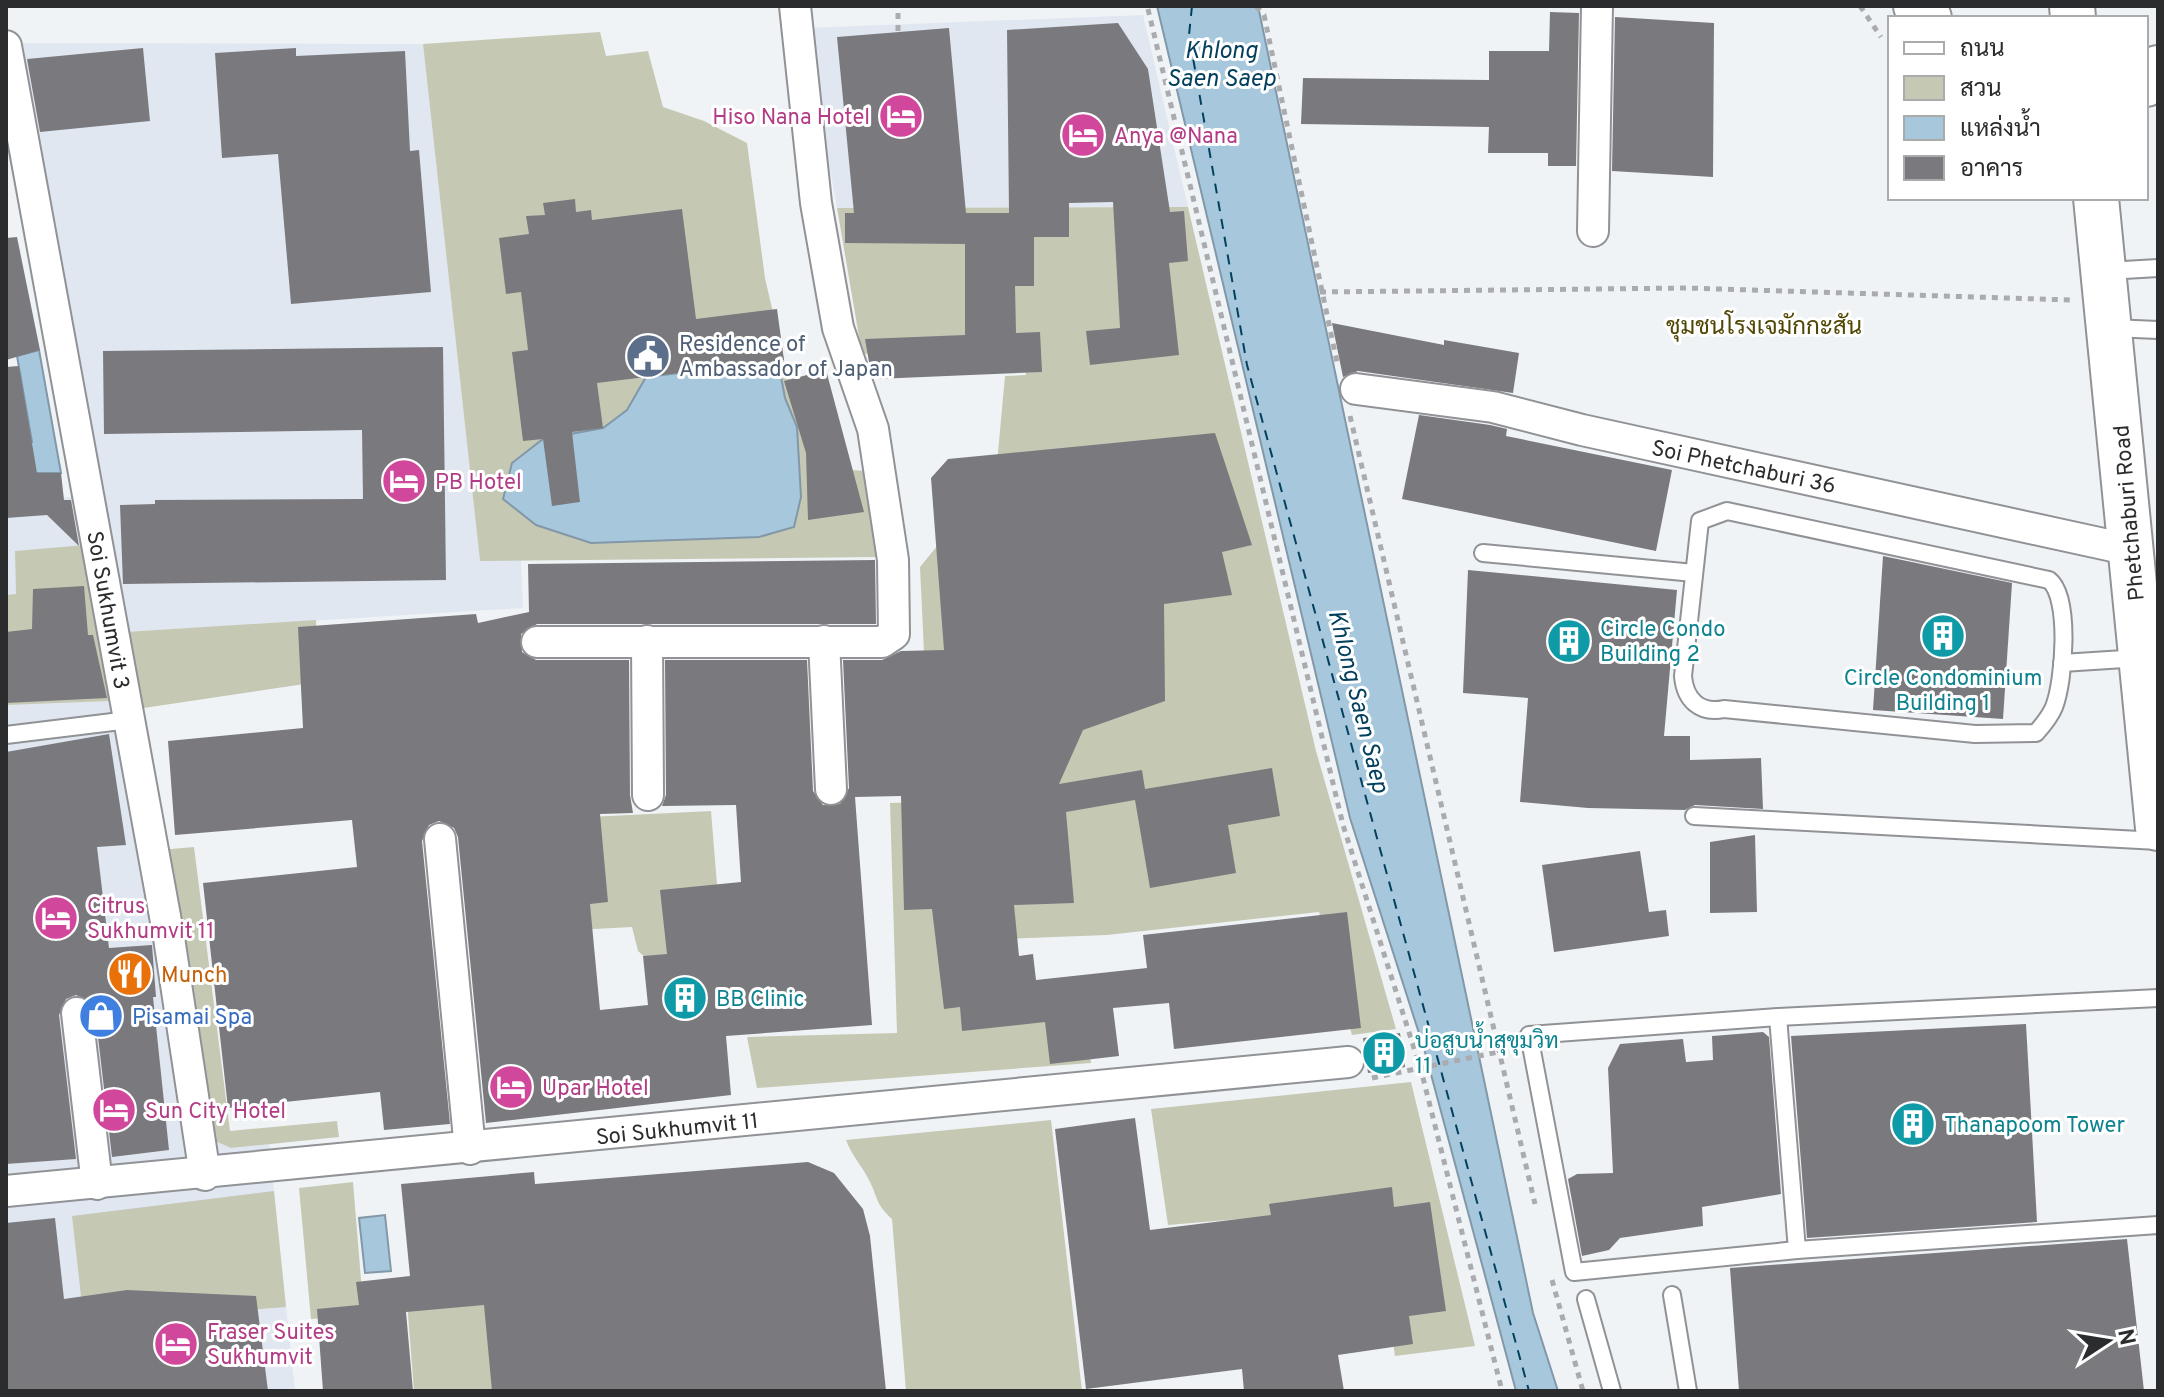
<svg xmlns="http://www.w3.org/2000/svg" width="2164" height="1397" viewBox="0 0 2164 1397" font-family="Overpass,Sarabun,sans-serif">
  <rect width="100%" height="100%" fill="#f0f3f6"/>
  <!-- built -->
  <g fill="#e0e7f1">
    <polygon points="1143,15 1188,207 837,208 805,28"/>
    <polygon points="6,43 423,44 480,560 521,560 523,608 126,632 215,1141 234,1148 269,1144 295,1391 6,1391 6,499 77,497 6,142"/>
  </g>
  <!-- green -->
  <g fill="#c5c9b4" fill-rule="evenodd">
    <path d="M 600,32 L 606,56 L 648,51 L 663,107 L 704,121 L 747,143 L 765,278 L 784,360 L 820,468 L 867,471 L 878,557 L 480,561 L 423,44 ZM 778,361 L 785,398 L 797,427 L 603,428 L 627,410 L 646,377 Z"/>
    <polygon points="1188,207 1316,751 1396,1029 1352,1035 1319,912 1107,935 980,940 949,925 1086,1014 1091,1063 757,1088 747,1037 897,1033 890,803 931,802 920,567 996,474 1005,376 1026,375 1021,346 862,354 837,208"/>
    <polygon points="85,545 109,701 6,705 6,595 16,594 15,551"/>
    <polygon points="316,620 318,682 137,709 125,632"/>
    <polygon points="711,811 723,958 649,961 638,951 632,927 539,932 528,820"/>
    <polygon points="194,847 230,1131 337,1121 339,1137 231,1148 215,1141 159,850"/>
    <polygon points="1411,1082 1475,1346 1395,1356 1372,1208 1168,1225 1151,1109"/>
    <path d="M 1051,1120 L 1082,1391 L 906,1391 L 892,1219 C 875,1203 879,1200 869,1180 C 862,1166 852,1156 846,1140 Z"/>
    <polygon points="353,1182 364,1316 311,1319 299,1188"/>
    <polygon points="274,1191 286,1307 84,1323 72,1216"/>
    <polygon points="548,1289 557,1391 414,1391 407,1302"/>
  </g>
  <!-- water -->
  <g fill="#a7c7dd" stroke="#8298a8" stroke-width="2">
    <polygon points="1157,6 1258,6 1533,1313 1558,1391 1516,1391 1425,1052 1350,818"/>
    <polygon points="39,350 61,473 6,473 6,443 32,442 17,356"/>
    <polygon points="778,361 785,398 797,427 801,497 794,527 759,537 591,543 536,525 503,499 512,463 543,439 603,428 627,410 646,377"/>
    <polygon points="385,1215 391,1271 365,1273 359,1218"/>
  </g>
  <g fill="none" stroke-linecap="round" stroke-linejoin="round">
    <!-- ferry -->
    <polyline stroke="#03405e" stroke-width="2" stroke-dasharray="10 8" stroke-linecap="butt" points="1192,6 1189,35 1247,365 1529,1391"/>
  </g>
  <!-- building -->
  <g fill="#7a7a7e">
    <polygon points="1550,12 1579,13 1576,166 1548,166 1548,153 1488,153 1489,127 1301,124 1303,78 1489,80 1489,51 1549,51"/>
    <polygon points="1615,17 1714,23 1713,177 1612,171"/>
    <polygon points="1118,23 1148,69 1170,212 1184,211 1188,261 1169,263 1179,355 1090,365 1086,331 1120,328 1113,202 1069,203 1069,237 1034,237 1034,286 1015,286 1016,333 1040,332 1042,372 876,379 875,362 869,362 865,339 965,335 965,244 845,243 845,213 854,213 837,37 949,28 966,213 1009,213 1007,30"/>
    <polygon points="143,48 150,121 40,132 27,59"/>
    <polygon points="296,48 296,56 405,51 410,151 419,150 431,292 291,304 278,154 222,158 215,53"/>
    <polygon points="575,199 576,212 591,210 592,220 682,209 696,319 777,309 784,360 597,383 603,428 572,432 580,502 552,506 543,439 523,441 512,352 528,350 521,292 506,294 499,238 529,234 526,216 545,215 543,203"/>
    <polygon points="17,237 40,350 6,360 6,238"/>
    <polygon points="1332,323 1444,345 1444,340 1519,353 1513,393 1358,371 1343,377"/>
    <polygon points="443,347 446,580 123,584 120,505 155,504 155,500 363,499 362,430 104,434 103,351"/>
    <polygon points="19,366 37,473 61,473 64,500 71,500 79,546 47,515 6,518 6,367"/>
    <polygon points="826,370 864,512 808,520 806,453 784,381"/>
    <polygon points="1419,415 1490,425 1507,429 1506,436 1672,470 1656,551 1402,499"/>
    <polygon points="1215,433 1252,545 1222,552 1232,595 1164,604 1165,701 1083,730 1059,784 1142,770 1145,789 1272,768 1280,816 1228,825 1236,873 1150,888 1135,800 1066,812 1074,903 1014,905 1019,956 1033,954 1036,980 1147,968 1143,935 1347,912 1361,1028 1174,1049 1169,1003 1113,1008 1119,1056 1050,1064 1045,1022 962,1031 960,1007 944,1009 932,909 904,910 901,796 855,797 872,1025 726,1036 731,1095 486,1123 458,837 454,828 439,821 429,825 422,841 450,1124 384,1130 380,1092 228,1108 203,883 357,867 352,820 175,835 168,741 303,728 298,627 476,614 478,623 529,612 528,564 875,560 876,624 537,624 521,634 522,652 536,660 629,660 630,795 633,813 600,814 608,902 590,904 600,1010 648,1005 643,956 667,954 660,890 741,882 736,805 662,806 666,795 665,660 807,660 813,791 823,805 840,804 849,788 843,660 882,660 901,651 944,650 931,478 948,459"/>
    <polygon points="1883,556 2012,583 2003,719 1873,710"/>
    <polygon points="1468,570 1677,590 1664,736 1690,736 1690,760 1761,758 1763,809 1695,805 1685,810 1588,808 1520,802 1528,698 1463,693"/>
    <polygon points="84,586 88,635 93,635 107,698 6,703 6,632 32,629 33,589"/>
    <polygon points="109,734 126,845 97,847 109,948 152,945 156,997 153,997 169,1150 112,1157 95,1011 91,1002 76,995 66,999 59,1015 76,1159 6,1164 6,752"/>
    <polygon points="1755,835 1757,912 1710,913 1710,842"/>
    <polygon points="1640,851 1649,912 1666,910 1669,936 1554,952 1542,865"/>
    <polygon points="2026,1024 2037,1222 1807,1238 1791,1036"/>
    <polygon points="1763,1032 1769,1037 1781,1194 1702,1207 1703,1226 1620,1238 1609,1250 1582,1256 1568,1179 1577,1174 1613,1173 1608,1068 1620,1044 1683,1039 1686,1062 1713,1060 1712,1036"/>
    <polygon points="1400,1033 1405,1067 1368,1073 1363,1038"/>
    <polygon points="1135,1118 1150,1230 1271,1215 1269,1204 1392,1187 1394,1207 1430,1202 1446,1311 1409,1316 1413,1344 1338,1355 1344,1391 1244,1391 1242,1369 1086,1389 1055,1129"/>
    <polygon points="808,1162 834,1173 863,1209 870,1236 886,1391 492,1391 484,1305 406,1312 413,1391 323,1391 317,1309 359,1305 356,1282 410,1276 401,1184 534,1172 535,1184"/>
    <polygon points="55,1218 64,1299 127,1290 256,1296 268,1391 6,1391 6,1223"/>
    <polygon points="2127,1239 2144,1391 1739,1391 1730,1268"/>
  </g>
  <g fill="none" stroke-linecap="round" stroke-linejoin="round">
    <!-- lane casing -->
    <g stroke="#909296" stroke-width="20">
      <g id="lane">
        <polyline points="2107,271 2158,268"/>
        <polyline points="2112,328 2158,330"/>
        <path d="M 1727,511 L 2049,580 C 2071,597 2064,682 2054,707 C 2050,717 2043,725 2036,733 L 1975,734 L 1724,709 C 1700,714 1685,700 1683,676 L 1700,521 Z"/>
        <polyline points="1483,553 1694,573"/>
        <polyline points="2062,663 2140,658"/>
        <polyline points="6,735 129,720"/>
        <polyline points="1694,816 2158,841"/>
        <polyline points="2158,998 1778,1017 1529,1035 1574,1272 1797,1250 2158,1225"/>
        <polyline points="1778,1017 1797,1250"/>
        <polyline points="1672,1295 1688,1391"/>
        <polyline points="1586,1299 1612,1391"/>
      </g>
    </g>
    <!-- street casing -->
    <g stroke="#909296" stroke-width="34">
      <g id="street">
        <polyline points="6,46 169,938 205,1175"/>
        <polyline points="1593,231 1597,6"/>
        <polyline points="1356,389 1493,407 1582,430 2131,550"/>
        <polyline points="647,641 648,795"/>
        <polyline points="824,641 831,789"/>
        <polyline points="537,642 882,642 894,634 893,560 873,429 838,328 816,203 795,6"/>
        <polyline points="440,839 470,1149"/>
        <polyline points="77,1013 97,1184"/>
        <polyline points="6,1191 1348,1062"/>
      </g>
    </g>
    <!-- primary casing -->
    <g stroke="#909296" stroke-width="48">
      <g id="primary">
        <polyline points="1916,6 1929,18"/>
        <polyline points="2072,6 2073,18"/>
        <polyline points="2146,84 2158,68"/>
        <polyline points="2096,198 2158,828"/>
      </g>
    </g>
    <!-- path -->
    <g stroke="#a9abae" stroke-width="5" stroke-dasharray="6 6" stroke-linecap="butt">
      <polyline points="1256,6 1264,15 1338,367"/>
      <polyline points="1860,6 1881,37"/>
      <polyline points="1148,9 1343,825 1421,1070 1502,1391"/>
      <polyline points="898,13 898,32"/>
      <polyline points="1320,292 1687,288 2071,300"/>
      <polyline points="1350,416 1535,1204"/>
      <polyline points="1372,1078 1503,1051"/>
      <polyline points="1552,1280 1583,1391"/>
    </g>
    <!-- lane -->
    <use href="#lane" stroke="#fff" stroke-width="16"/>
    <!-- street -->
    <use href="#street" stroke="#fff" stroke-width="30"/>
    <!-- primary -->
    <use href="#primary" stroke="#fff" stroke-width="44"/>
  </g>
  <!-- icons -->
  <defs>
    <g id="hotel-disc" transform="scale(2.3)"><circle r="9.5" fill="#d1479c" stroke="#fff"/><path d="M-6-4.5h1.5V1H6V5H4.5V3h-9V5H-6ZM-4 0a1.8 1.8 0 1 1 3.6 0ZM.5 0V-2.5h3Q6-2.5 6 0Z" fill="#fff"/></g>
    <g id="civic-disc" transform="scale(2.3)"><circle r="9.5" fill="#5c6f8a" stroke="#fff"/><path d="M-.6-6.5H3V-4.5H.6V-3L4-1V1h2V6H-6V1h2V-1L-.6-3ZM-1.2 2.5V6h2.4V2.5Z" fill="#fff"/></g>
    <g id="building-disc" transform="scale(2.3)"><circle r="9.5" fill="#0f9aa8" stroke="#fff"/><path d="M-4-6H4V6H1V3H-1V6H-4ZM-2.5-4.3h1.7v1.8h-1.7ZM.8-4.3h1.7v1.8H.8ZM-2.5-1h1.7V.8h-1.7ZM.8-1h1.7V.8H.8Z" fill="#fff"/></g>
    <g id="restaurant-disc" transform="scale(2.3)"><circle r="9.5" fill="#e8710a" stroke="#fff"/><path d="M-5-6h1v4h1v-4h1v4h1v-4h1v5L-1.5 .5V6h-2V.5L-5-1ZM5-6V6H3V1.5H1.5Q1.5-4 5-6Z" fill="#fff"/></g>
    <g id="shop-disc" transform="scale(2.3)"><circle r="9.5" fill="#3f7fe0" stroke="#fff"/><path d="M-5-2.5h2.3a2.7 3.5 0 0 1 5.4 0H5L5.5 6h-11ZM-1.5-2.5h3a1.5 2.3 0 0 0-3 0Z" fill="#fff"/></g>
  </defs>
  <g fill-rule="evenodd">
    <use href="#hotel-disc" x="901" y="116"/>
    <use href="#hotel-disc" x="1083" y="135"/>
    <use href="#civic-disc" x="648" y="356"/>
    <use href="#hotel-disc" x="404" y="481"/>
    <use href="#building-disc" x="1943" y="636"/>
    <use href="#building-disc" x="1569" y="641"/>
    <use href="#hotel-disc" x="56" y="918"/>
    <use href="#restaurant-disc" x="130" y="974"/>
    <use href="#building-disc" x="685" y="998"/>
    <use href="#shop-disc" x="101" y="1016"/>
    <use href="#building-disc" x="1384" y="1053"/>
    <use href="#hotel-disc" x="511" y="1087"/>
    <use href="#hotel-disc" x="114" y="1110"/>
    <use href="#building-disc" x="1913" y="1124"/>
    <use href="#hotel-disc" x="176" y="1344"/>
  </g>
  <g text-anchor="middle" stroke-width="6" stroke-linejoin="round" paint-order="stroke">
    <!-- hotel labels -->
    <g font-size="22" fill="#b23c85" stroke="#fff" text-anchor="start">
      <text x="870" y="124" text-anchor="end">Hiso Nana Hotel</text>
      <text x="1114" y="143">Anya @Nana</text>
      <text x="435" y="489">PB Hotel</text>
      <text x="87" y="913">Citrus<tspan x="87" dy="25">Sukhumvit 11</tspan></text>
      <text x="542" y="1095">Upar Hotel</text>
      <text x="145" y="1118">Sun City Hotel</text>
      <text x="207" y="1339">Fraser Suites<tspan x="207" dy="25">Sukhumvit</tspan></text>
    </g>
    <!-- service labels -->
    <g font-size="22" fill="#4e5e75" stroke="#fff" text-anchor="start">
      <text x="679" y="351">Residence of<tspan x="679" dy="25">Ambassador of Japan</tspan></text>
    </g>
    <!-- street labels -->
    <g font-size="22" fill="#2b2c2e" stroke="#fff">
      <text transform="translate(1744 466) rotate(12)" y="8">Soi Phetchaburi 36</text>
      <text transform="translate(2128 513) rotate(-95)" y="8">Phetchaburi Road</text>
      <text transform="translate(109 610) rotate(80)" y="8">Soi Sukhumvit 3</text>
      <text transform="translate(677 1128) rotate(-6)" y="8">Soi Sukhumvit 11</text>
    </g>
    <!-- culture labels -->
    <g font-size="22" fill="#0d838f" stroke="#fff" text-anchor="start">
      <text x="1600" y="636">Circle Condo<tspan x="1600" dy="25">Building 2</tspan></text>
      <text x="1943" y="685" text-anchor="middle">Circle Condominium<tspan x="1943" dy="25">Building 1</tspan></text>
      <text x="716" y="1006">BB Clinic</text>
      <text x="1415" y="1048">บ่อสูบน้ำสุขุมวิท<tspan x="1415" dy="25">11</tspan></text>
      <text x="1944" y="1132">Thanapoom Tower</text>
    </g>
    <!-- food labels -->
    <g font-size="22" fill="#c56008" stroke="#fff" text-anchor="start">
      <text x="161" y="982">Munch</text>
    </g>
    <!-- shop labels -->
    <g font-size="22" fill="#366cbe" stroke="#fff" text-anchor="start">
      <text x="132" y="1024">Pisamai Spa</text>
    </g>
    <!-- water labels -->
    <g font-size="24" font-style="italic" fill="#03405e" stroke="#fff">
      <text x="1221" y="58">Khlong<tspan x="1221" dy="28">Saen Saep</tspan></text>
      <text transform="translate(1359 701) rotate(76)" y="8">Khlong Saen Saep</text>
    </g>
    <!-- neighbourhood labels -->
    <g font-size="24" fill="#514704" stroke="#fff">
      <text x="1764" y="334">ชุมชนโรงเจมักกะสัน</text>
    </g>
  </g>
  <!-- border -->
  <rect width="2164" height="1397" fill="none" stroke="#2b2c2e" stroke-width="16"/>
  <!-- legend -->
  <rect x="1888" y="16" width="260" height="184" fill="#ffffff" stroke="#aaabab" stroke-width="2"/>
  <rect x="1904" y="42" width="40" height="12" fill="#ffffff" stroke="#aaabab" stroke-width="2"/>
  <text x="1960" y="56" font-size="24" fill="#2b2c2e">ถนน</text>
  <rect x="1904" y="76" width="40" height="24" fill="#c5c9b4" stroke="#aaabab" stroke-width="2"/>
  <text x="1960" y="96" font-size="24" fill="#2b2c2e">สวน</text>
  <rect x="1904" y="116" width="40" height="24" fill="#a7c7dd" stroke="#aaabab" stroke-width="2"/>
  <text x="1960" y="136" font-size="24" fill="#2b2c2e">แหล่งน้ำ</text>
  <rect x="1904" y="156" width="40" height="24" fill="#7a7a7e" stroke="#aaabab" stroke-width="2"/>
  <text x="1960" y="176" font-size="24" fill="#2b2c2e">อาคาร</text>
  <!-- north arrow -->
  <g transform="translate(2108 1341) rotate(78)" stroke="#ffffff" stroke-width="6" paint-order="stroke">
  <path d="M0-6L14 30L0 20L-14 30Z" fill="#2b2c2e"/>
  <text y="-12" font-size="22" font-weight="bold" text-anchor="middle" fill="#2b2c2e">N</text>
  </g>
</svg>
